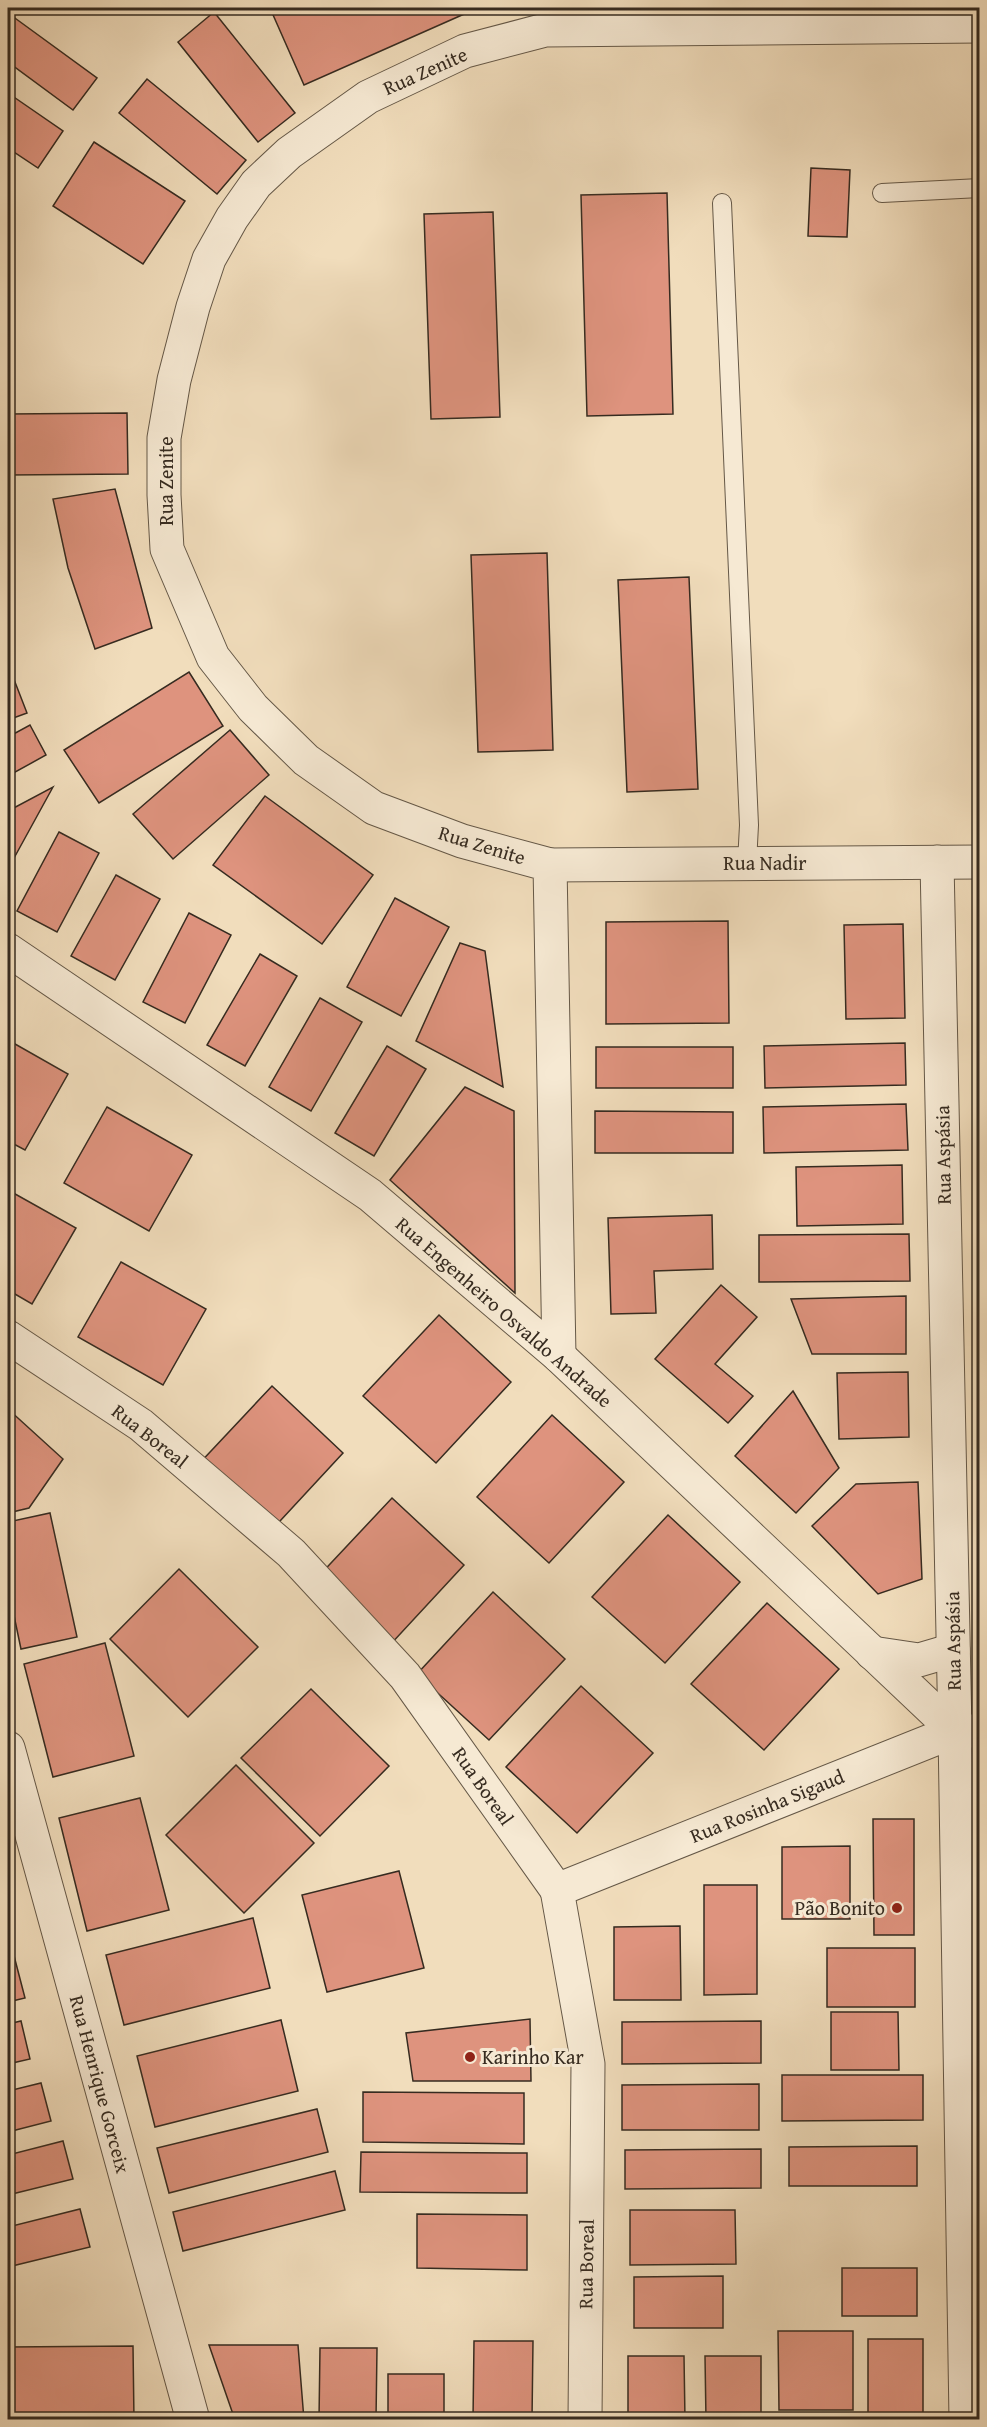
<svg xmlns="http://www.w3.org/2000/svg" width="987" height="2427" viewBox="0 0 987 2427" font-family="'Gentium Book Plus',serif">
  <rect width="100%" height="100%" fill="#f1ddbc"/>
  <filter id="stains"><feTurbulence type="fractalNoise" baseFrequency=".00333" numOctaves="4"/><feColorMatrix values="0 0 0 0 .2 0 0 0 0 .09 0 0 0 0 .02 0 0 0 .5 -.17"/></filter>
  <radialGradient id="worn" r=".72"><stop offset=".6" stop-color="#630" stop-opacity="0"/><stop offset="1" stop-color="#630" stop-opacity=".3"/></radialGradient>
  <!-- building -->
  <g fill="#de937e" stroke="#362b20" stroke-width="1.5">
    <polygon points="270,8 470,8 471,11 304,85"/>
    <polygon points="214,12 295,113 258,142 178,42"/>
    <polygon points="8,13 97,78 73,110 8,62"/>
    <polygon points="147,79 246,160 217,194 119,113"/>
    <polygon points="8,93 63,131 38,168 8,148"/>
    <polygon points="94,142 185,201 143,264 53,206"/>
    <polygon points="811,168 850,170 847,237 808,236"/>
    <polygon points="667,193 673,414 587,416 581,195"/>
    <polygon points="493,212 500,417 431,419 424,214"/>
    <polygon points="127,413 128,474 8,475 8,414"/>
    <polygon points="115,489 152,628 95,649 68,568 53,499"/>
    <polygon points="547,553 553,750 478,752 471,555"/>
    <polygon points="689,577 698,789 627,792 618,580"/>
    <polygon points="8,664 27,713 8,720"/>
    <polygon points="189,672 223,726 99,803 64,750"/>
    <polygon points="30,725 46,755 8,776 8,737"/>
    <polygon points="230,730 269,775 173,859 133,814"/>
    <polygon points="53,787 8,869 8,811"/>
    <polygon points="265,796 373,875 322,944 213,865"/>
    <polygon points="59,832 99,853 57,932 17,911"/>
    <polygon points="116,875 160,899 115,980 71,956"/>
    <polygon points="395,898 449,927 401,1016 347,987"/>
    <polygon points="189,913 231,935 185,1023 143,1002"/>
    <polygon points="728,921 729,1023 606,1024 606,922"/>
    <polygon points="903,924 905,1018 846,1019 844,925"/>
    <polygon points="460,943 485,951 503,1087 416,1041"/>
    <polygon points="260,954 297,976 245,1066 207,1045"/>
    <polygon points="320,998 362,1022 311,1111 269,1087"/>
    <polygon points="8,1040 68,1074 25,1150 8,1141"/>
    <polygon points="905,1043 906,1085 765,1088 764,1046"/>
    <polygon points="387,1046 426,1069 374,1156 335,1133"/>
    <rect x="596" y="1047" width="137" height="41"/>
    <polygon points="465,1087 514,1111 515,1293 390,1180"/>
    <polygon points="906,1104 908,1150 764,1153 763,1107"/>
    <polygon points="107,1107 192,1155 149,1231 64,1183"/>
    <polygon points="595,1111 733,1112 733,1153 595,1153"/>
    <polygon points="902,1165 903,1224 797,1226 796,1167"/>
    <polygon points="8,1190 76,1228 32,1304 8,1290"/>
    <polygon points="712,1215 713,1269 654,1271 656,1313 611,1314 608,1218"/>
    <polygon points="909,1234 910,1281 759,1282 759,1235"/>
    <polygon points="121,1262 206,1309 163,1385 78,1337"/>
    <polygon points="721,1285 757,1317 715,1364 753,1396 728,1423 655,1359"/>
    <polygon points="906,1296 906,1354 812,1354 791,1299"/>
    <polygon points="439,1315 511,1382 436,1463 363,1396"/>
    <polygon points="908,1372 909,1437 839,1439 837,1373"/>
    <polygon points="272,1386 343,1453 268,1534 196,1467"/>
    <polygon points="793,1391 839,1468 796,1513 735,1456"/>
    <polygon points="8,1409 63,1459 29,1508 8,1513"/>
    <polygon points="552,1415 624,1482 549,1563 477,1497"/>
    <polygon points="918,1482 922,1579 878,1594 812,1526 856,1484"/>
    <polygon points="392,1498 464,1565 389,1646 316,1579"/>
    <polygon points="50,1513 77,1637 21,1649 8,1587 8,1522"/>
    <polygon points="668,1515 740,1582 665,1663 592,1597"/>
    <polygon points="179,1569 258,1647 188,1717 110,1639"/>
    <polygon points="493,1592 565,1659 489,1740 417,1674"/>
    <polygon points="767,1603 839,1669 764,1750 691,1684"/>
    <polygon points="105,1643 134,1756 53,1777 24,1664"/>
    <polygon points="581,1686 653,1753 577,1833 506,1767"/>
    <polygon points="311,1689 389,1766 320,1836 241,1758"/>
    <polygon points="236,1765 314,1843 244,1913 166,1835"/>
    <polygon points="140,1798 169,1910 87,1931 59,1818"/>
    <polygon points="873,1819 914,1819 914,1935 874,1935"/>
    <polygon points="850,1846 850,1919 782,1919 782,1847"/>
    <polygon points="399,1871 424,1968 327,1992 302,1895"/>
    <polygon points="704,1885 757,1885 757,1994 704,1995"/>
    <polygon points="253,1918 270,1988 124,2025 106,1955"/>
    <polygon points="680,1926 681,2000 614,2000 614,1927"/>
    <polygon points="12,1948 25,1998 8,2002 8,1949"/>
    <rect x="827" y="1948" width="88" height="59"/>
    <polygon points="831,2012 898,2012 899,2070 831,2070"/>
    <polygon points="530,2019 531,2081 413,2081 406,2033"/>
    <polygon points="281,2020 298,2091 155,2127 137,2056"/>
    <polygon points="21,2021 30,2059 8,2064 8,2024"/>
    <polygon points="761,2021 761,2063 622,2064 622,2022"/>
    <polygon points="782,2075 923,2075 923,2120 782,2121"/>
    <polygon points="41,2083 51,2121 8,2132 8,2091"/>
    <polygon points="759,2084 759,2130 622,2130 622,2085"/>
    <polygon points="363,2092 524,2093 524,2144 363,2142"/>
    <polygon points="317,2109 328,2152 169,2193 157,2148"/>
    <polygon points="63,2141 73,2179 8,2195 8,2155"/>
    <polygon points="917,2146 917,2186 789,2186 789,2147"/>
    <polygon points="761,2149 761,2188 625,2189 625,2150"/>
    <polygon points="361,2152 527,2153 527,2193 360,2192"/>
    <polygon points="335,2171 345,2210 183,2251 173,2212"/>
    <polygon points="80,2209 90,2247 8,2267 8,2227"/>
    <polygon points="630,2210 735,2210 736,2264 630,2265"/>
    <polygon points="417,2214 527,2215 527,2270 417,2268"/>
    <rect x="842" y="2268" width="75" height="48"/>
    <polygon points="723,2276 723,2328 634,2328 634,2277"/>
    <polygon points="778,2331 853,2331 853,2410 779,2410"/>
    <rect x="868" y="2339" width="55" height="81"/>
    <polygon points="474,2341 533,2341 532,2420 473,2420"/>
    <polygon points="209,2345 298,2345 304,2420 235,2420"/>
    <polygon points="133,2346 134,2420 8,2420 8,2347"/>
    <polygon points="320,2348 377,2348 376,2420 319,2420"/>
    <polygon points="628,2356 684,2356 685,2420 628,2420"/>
    <polygon points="705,2356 761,2356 761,2420 706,2420"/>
    <rect x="388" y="2374" width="56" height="46"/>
  </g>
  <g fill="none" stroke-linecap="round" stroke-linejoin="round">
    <!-- service casing -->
    <g stroke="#655847" stroke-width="20">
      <g id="service">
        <polyline points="882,193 980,188"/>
        <polyline points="722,203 749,825 747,863"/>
      </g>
    </g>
    <!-- minor casing -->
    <g stroke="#655847" stroke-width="35">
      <g id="minor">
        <polyline points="937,862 955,1731"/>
        <polyline points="550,865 980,862"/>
        <polyline points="8,950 370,1195 559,1356 955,1731"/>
        <polyline points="559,1356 550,865 462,841 374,808 306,760 253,708 213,657 167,549 164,495 164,438 174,380 193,307 209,259 232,218 256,184 289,153 368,97 465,51 545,30 980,26"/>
        <polyline points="872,1653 919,1660 953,1650"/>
        <polyline points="8,1748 193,2420"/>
        <polyline points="557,1890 588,2064 585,2420"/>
      </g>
    </g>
    <!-- tertiary casing -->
    <g stroke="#655847" stroke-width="35">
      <g id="tertiary">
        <polyline points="8,1337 141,1425 291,1553 405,1676 557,1890 955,1731 980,1731"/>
        <polyline points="955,1731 966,2420"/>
      </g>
    </g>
    <!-- service -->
    <use href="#service" stroke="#f6e9d3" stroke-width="18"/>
    <!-- minor -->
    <use href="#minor" stroke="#f6e9d3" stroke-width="33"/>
    <!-- tertiary -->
    <use href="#tertiary" stroke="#f6e9d3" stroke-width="33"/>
  </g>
  <!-- markers -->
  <g fill="#8f2418" stroke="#f6e9d3" stroke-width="2">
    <circle cx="897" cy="1908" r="6"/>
    <circle cx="470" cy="2057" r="6"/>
  </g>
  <g text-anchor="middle" stroke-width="6" stroke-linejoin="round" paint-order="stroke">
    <!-- street labels -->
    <g font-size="20" fill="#362b20" stroke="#f6e9d3">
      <text transform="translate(425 71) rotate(-24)" y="7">Rua Zenite</text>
      <text transform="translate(166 481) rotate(-90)" y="7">Rua Zenite</text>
      <text transform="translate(482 845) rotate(17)" y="7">Rua Zenite</text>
      <text x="765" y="870">Rua Nadir</text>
      <text transform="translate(943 1155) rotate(-91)" y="7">Rua Aspásia</text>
      <text transform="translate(504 1312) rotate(41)" y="7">Rua Engenheiro Osvaldo Andrade</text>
      <text transform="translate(150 1436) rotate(38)" y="7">Rua Boreal</text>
      <text transform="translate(953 1641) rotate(-91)" y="7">Rua Aspásia</text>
      <text transform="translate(483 1786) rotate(55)" y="7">Rua Boreal</text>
      <text transform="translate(767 1806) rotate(-22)" y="7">Rua Rosinha Sigaud</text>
      <text transform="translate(100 2084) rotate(75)" y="7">Rua Henrique Gorceix</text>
      <text transform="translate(586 2264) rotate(-89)" y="7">Rua Boreal</text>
    </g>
    <!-- poi labels -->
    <g font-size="20" fill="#362b20" stroke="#f6e9d3" text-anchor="end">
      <text x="885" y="1915">Pão Bonito</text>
      <text x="482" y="2064" text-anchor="start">Karinho Kar</text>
    </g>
  </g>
  <!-- margin -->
  <rect width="987" height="2427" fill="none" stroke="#f1ddbc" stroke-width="30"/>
  <rect x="9" y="9" width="969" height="2409" fill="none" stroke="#362b20" stroke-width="3"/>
  <rect x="15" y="15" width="957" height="2397" fill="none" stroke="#362b20" stroke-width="1.5"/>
  <rect width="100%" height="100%" filter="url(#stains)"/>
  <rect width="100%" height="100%" fill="url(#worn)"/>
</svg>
